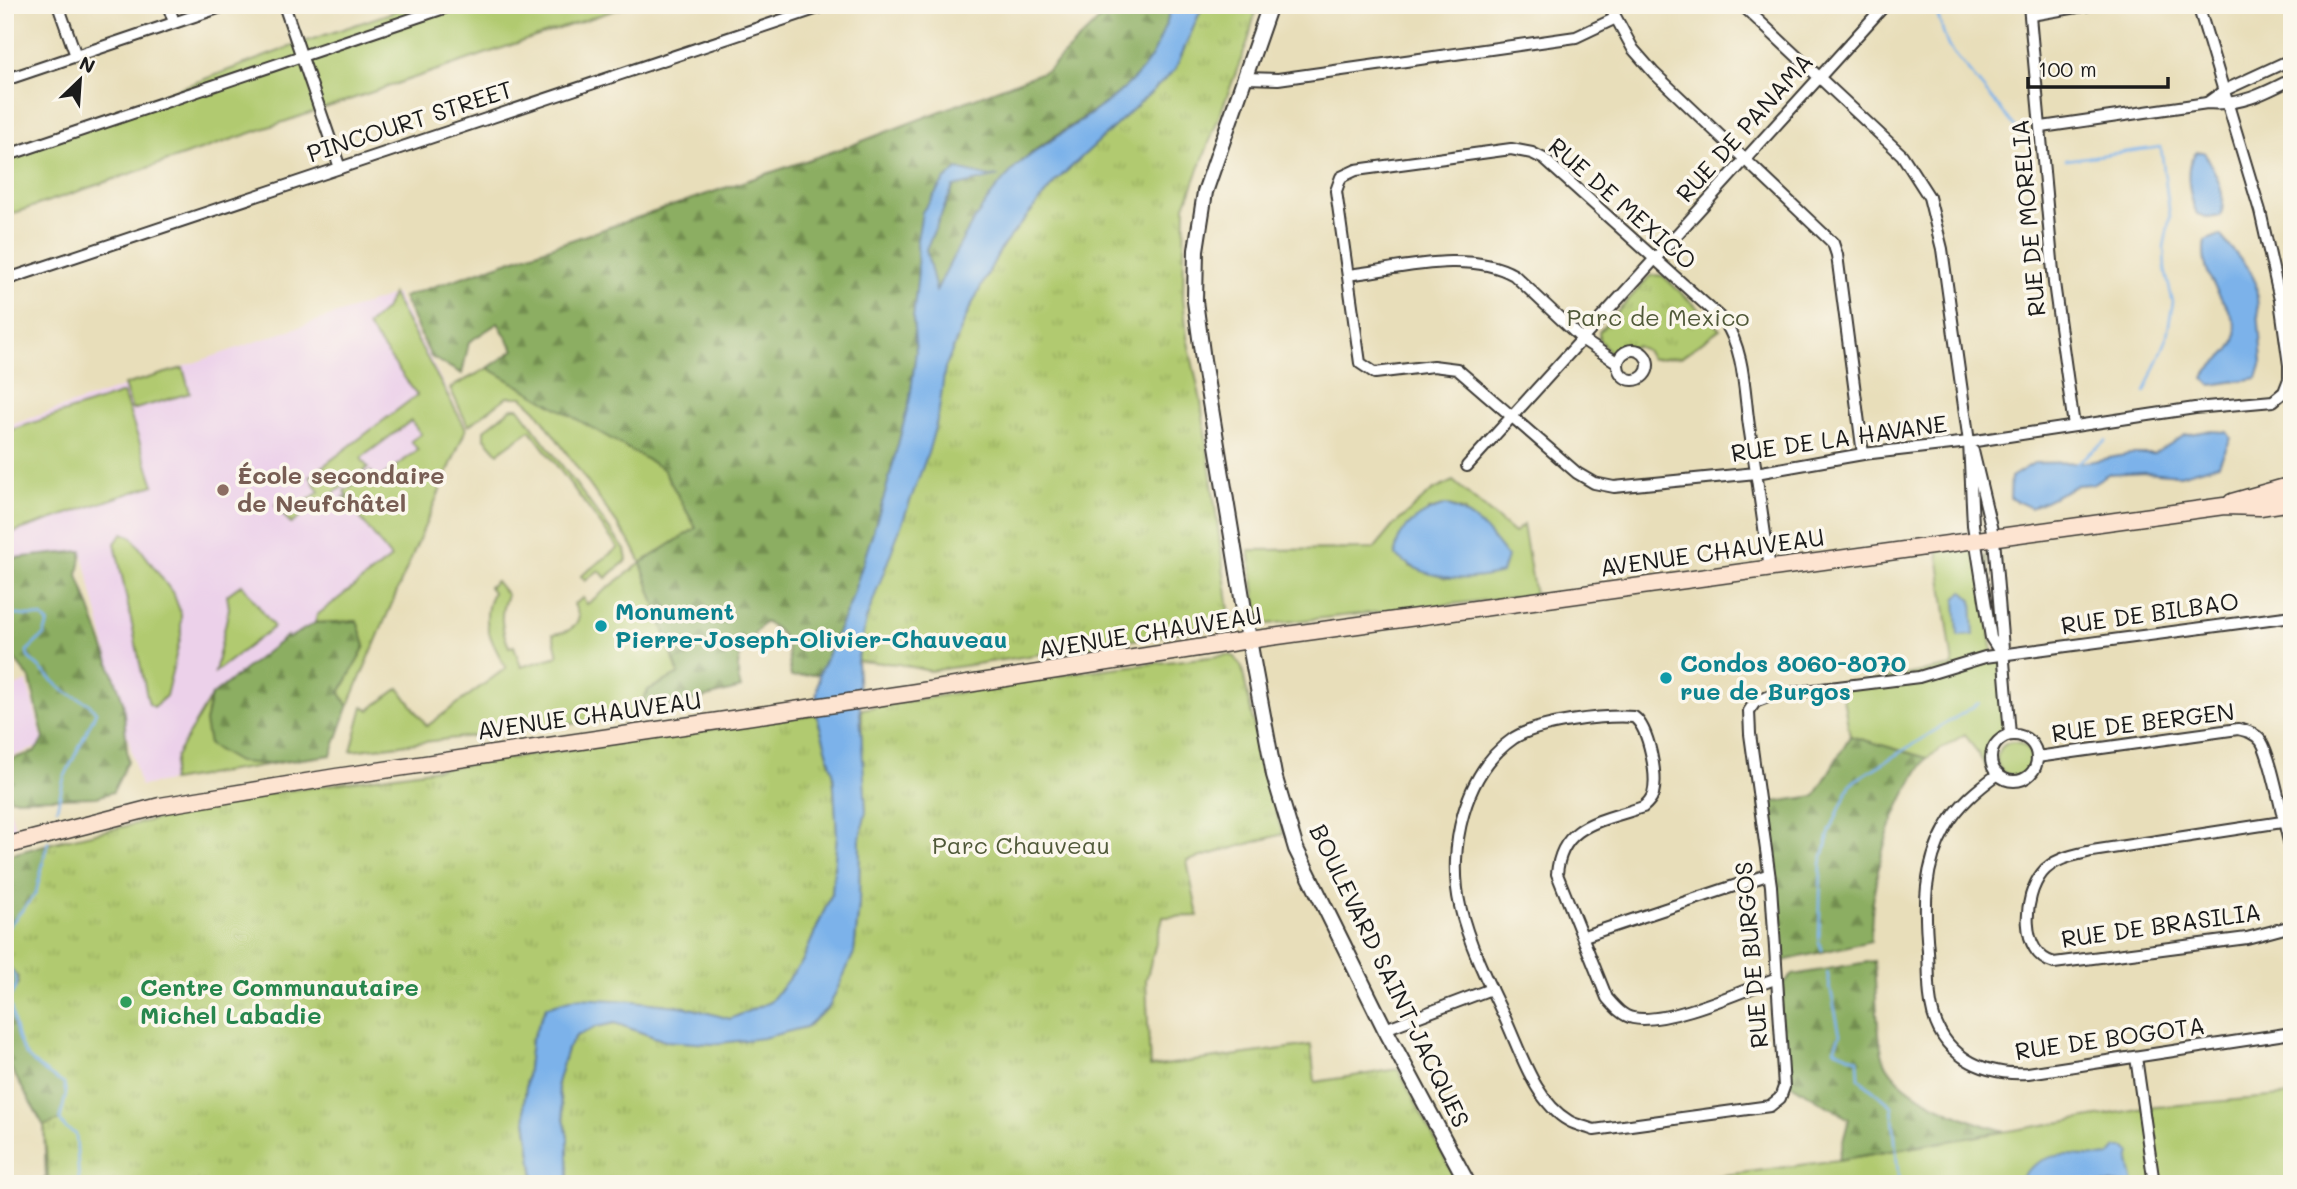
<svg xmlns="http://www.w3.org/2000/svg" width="2297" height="1189" viewBox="0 0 2297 1189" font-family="Mali,sans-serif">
  <defs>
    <pattern id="forest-firs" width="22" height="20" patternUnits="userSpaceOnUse" patternTransform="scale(1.75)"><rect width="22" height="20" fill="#8cae62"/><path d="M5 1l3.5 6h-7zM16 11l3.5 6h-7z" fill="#728d50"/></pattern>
    <pattern id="park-tufts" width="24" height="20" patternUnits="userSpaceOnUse" patternTransform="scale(1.75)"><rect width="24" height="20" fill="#b1ca6f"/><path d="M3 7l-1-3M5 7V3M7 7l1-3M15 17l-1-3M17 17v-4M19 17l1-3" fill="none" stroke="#98ad60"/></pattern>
  </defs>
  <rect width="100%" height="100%" fill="#fbf7ec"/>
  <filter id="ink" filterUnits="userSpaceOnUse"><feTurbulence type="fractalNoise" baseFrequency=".0143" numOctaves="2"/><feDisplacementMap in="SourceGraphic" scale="14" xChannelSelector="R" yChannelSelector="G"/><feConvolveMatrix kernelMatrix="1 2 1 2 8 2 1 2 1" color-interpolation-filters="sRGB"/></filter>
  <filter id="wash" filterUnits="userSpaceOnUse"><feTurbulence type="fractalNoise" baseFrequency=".00686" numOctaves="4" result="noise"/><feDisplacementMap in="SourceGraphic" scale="28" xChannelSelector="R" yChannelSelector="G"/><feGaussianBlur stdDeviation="1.57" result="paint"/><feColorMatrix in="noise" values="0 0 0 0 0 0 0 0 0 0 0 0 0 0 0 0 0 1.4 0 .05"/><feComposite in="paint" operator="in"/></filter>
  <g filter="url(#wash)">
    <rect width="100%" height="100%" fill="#e8deba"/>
    <!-- built -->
    <g fill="#ecd1ea">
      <polygon points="396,294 467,429 348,707 331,755 140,786 82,551 5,559 5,427"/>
      <polygon points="27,682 44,745 5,759 5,690"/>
      <polygon points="5,792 19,841 5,846"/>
    </g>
    <!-- green -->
    <g fill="#b1ca6f" stroke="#667346" stroke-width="2" fill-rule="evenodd">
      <polygon points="414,5 630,5 5,216 5,154 298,44"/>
      <polygon points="392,294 466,429 348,707 340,693 365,646 357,621 315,623 317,615 391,558 344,497 349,498 344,491 371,472 377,480 418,450 411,441 421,434 411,421 361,458 368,468 291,524 275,505 278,502 288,514 319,492 310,476 417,395 367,326 385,310"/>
      <polygon points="183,368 190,393 132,410 124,385"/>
      <path d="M 488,368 L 663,468 L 696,528 L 641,563 L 679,675 L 648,690 L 635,716 L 351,751 L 363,706 L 369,710 L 399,688 L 427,726 L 506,668 C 491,641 479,622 493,592 L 489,587 L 496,581 L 507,595 C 499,614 501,628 509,647 L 514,646 L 521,667 L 558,656 L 553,634 C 566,632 574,631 579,617 L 574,604 L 583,598 L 587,604 L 641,563 L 632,545 L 536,410 L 522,397 L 507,397 L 468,426 L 450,388 Z"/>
      <polygon points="123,393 154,485 5,535 5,432"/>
      <polygon points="512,408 519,408 625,550 627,560 606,578 599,570 585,581 581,576 618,548 530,430 498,453 484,437 484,430"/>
      <path d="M 1453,481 L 1514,533 L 1523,525 L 1535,595 L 1259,625 L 1249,550 L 1374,549 L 1392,527 L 1432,491 ZM 1446,505 L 1465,511 L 1492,575 L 1445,578 L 1409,566 L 1428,510 Z"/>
      <polygon points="123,533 132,537 174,595 181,614 181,635 166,696 154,707 149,704 147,697 115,543"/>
      <path d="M 1976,542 L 1994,659 L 2002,655 L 2006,736 C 1990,745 1987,760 1998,774 L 1993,777 L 1965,734 L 1927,758 L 1850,736 L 1841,687 L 1953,666 L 1937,546 Z"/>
      <polygon points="1986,555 1999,635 1997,637 1984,557"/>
      <polygon points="242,584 274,627 215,672 229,608 227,595"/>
      <polygon points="211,696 205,722 265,764 296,760 171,781 176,756"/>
      <circle cx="2014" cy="759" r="17"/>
      <polygon points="2292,1095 2292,1184 1657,1184 1838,1160 2145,1108"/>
    </g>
    <!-- forest -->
    <g fill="url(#forest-firs)" stroke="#54653f" stroke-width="2">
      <path d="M 1110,5 L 1173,5 C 1166,22 1160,44 1150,59 C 1117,109 1052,128 1013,170 C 980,205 956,249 936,292 L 926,249 L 954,186 L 986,177 L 957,169 L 917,240 L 918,272 L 913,319 L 916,351 L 910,399 L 885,494 L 850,604 L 819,674 L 791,677 C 787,651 791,634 765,622 C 746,642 731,658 741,688 L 635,716 L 648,690 L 679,674 L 641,563 L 696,528 L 663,469 L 488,368 L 514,350 L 498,323 L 469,342 L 462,374 L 431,357 L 403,297 L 852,145 L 1048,70 L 1098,21 Z"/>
      <polygon points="82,551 78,575 123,701 128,761 113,792 97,797 11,799 5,781 5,761 34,752 44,739 30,679 12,656 5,636 5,559"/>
      <polygon points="357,621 365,646 340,693 348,707 331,755 265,764 238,762 209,745 205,722 211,696 287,636 287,639 315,623"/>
      <path d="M 1850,736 L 1927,758 C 1888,813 1871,873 1871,941 L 1778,962 L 1760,804 L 1815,796 Z"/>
      <polygon points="66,839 131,1184 35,1184 46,1178 44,1126 5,1058 5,856"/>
      <path d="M 1874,961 C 1876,991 1876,1024 1882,1053 C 1891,1094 1970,1122 2005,1131 L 1838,1160 L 1849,1119 L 1783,1079 L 1778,988 L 1793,975 Z"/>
    </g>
    <!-- park -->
    <g fill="url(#park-tufts)" stroke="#667346" stroke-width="2">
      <polygon points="1203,5 1257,5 1248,41 1185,206 1183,297 1187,337 1201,401 1231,625 930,671 898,664 857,661 866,620 945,368 968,312 1001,248 1055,182 1175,70"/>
      <polygon points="1655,275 1663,276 1720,329 1681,357 1651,359 1646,350 1636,346 1616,354 1609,352 1599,339 1599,332 1649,277"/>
      <polygon points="1228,655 1235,657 1242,668 1264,775 1283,834 1187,861 1198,916 1163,917 1146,980 1150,1067 1311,1045 1315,1082 1398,1069 1458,1184 568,1184 568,1138 557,1083 567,1049 576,1036 596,1027 615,1023 665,1041 806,1027 829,1007 854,952 859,904 860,838 866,811 861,762 862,709 1079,672"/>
      <path d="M 816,714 L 833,772 L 837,835 L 832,893 L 802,962 L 781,990 L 770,1002 L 730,1019 L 686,1007 L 633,1001 L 531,1041 L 524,1105 L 535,1184 L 49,1184 L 44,1126 L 60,1120 L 66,1094 L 64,1084 C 18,1056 19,1050 9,999 L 18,984 L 18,977 L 5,961 L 5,931 L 36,893 L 48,844 L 265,794 Z"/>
    </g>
    <!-- water -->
    <g fill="#7bb2ea" stroke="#4c6783" stroke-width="2">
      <path d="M 1173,5 L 1203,5 L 1175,70 L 1055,182 L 1001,248 L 968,312 L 945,368 L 938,417 L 928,453 L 866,620 L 857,661 L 866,811 L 860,838 L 859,904 L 854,953 L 829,1007 L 806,1027 L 763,1038 L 712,1044 L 665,1041 L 615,1023 L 596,1027 L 576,1036 L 567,1049 L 557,1083 L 568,1138 L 568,1184 L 535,1184 L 524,1105 L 531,1041 L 546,1007 L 576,998 L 633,1001 L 686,1007 L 730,1019 L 770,1002 L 802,962 L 832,893 L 837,835 L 833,772 L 815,709 L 819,674 L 850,604 L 885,494 L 910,399 L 916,351 L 913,319 L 918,272 L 917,240 L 922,212 L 944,181 L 957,169 L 990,177 L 999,176 L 953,187 L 926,249 L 936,291 C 957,248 982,199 1017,166 C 1057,131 1121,104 1150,59 C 1160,43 1166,22 1173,5 Z"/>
      <path d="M 2197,152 L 2204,152 C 2214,169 2229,197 2220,216 L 2209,218 L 2197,214 C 2190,198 2182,165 2197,152 Z"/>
      <path d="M 2220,235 L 2251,272 L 2256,283 L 2262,362 L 2257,378 L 2211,385 L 2204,378 C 2209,363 2233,356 2236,336 C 2240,311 2197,282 2205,241 Z"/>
      <polygon points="2207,431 2227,432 2231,438 2219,464 2180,475 2145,472 2108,474 2092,484 2077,485 2031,508 2010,498 2011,477 2034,463 2088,462 2130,454 2154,454 2185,435"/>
      <path d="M 1446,505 C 1475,515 1489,533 1507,557 L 1502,573 C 1464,583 1427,580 1396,556 C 1393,529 1424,511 1446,505 Z"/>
      <polygon points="1963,591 1972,600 1974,635 1958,636 1956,599"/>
      <path d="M 2117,1148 L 2126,1148 L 2131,1153 L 2129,1161 L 2134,1184 L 2018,1184 C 2022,1174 2027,1170 2036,1164 C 2062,1147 2083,1160 2110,1156 Z"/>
    </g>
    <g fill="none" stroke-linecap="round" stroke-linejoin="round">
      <!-- stream -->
      <g stroke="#7bb2ea" stroke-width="2.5">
        <polyline points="1934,5 1948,46 2026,140"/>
        <polyline points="2066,160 2161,147 2170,217 2164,247 2165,270 2173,302 2166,341 2145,392"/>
        <polyline points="2075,464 2106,441"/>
        <polyline points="5,614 42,617 48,623 44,635 27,651 28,657 64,691 88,703 96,712 64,778 57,808"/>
        <polyline points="5,931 36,893 48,842"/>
        <polyline points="1822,950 1819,942 1821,864 1830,831 1851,783 1979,703"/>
        <path d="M 5,961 C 16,982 23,976 9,999 C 21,1051 15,1054 64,1084 L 66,1094 L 60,1120 L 65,1128 L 76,1134 L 79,1184"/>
        <polyline points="1827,972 1840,1034 1834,1049 1858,1059 1859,1078 1892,1106 1899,1184"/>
      </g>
    </g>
  </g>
  <g filter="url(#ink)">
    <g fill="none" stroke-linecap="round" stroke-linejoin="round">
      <!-- minor casing -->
      <g stroke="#3b3934" stroke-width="14">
        <g id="minor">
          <polyline points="58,5 75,53"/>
          <polyline points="168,5 174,22"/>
          <polyline points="284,5 340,168"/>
          <polyline points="1609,5 1633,49 1654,73 1833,243 1837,255 1863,454"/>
          <polyline points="1742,5 1902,155 1929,197 1942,249 1969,442 1973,525 1991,638 2002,655"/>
          <polyline points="2029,5 2054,283 2074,426"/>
          <polyline points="2031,15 2089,5"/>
          <polyline points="1247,78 1278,79 1576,37 1614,19"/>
          <polyline points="5,80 227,5"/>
          <polyline points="2207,103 2225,90 2292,59"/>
          <path d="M 2042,127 L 2207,103 C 2240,106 2263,94 2292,79"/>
          <polyline points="5,156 453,5"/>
          <path d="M 1348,275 C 1398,269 1469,249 1514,275 L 1583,340 L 1618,363"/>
          <polyline points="5,280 827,5"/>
          <circle cx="1633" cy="365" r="15"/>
          <polyline points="1973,451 1994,539 2010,735"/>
          <polyline points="1467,466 1885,5"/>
          <path d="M 1770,568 L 1768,556 C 1762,513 1756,470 1749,426 C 1744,392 1745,351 1724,321 L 1544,159 L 1532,153 L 1511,149 L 1356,170 L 1341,177 L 1336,191 L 1360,363 L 1375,373 L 1433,366 L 1457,369 L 1577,473 L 1594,483 L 1614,487 L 1756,473 L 1863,454 L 1969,442 L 2195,408 L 2273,401 L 2284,392 L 2289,379 L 2289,365 L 2280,300 L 2260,211 L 2198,5"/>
          <circle cx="2014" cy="758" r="23"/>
          <path d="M 2037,757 L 2238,729 C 2247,731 2255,733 2261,741 C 2272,757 2284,828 2292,852"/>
          <path d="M 1998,774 C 1978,789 1958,805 1946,827 C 1923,867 1924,907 1928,951 C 1929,969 1928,987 1931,1004 C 1939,1054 1981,1076 2028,1073 L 2292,1033"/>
          <path d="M 2282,822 L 2092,851 C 2075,855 2054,858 2042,873 C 2023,897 2019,953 2054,963 L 2247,938 L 2292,926"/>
          <polyline points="1584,936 1767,875"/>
          <path d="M 1777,978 C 1742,991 1668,1025 1633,1018 C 1622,1016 1614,1006 1607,998 L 1557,874 C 1561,823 1603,821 1643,807 C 1648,803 1651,800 1653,794 C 1658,776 1649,728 1634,717 C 1604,715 1539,722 1514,738 C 1464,772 1447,850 1460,906 C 1468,942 1487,981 1503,1014 C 1520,1049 1534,1101 1569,1121 C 1576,1125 1586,1127 1594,1130 L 1770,1106 L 1780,1098 L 1784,1087 L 1771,886 L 1750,734 L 1749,711 L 1755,702 L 1773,695 L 1919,677 L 1985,657 L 2292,616"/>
          <polyline points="1385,1029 1491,989"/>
          <polyline points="2136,1057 2154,1184"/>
        </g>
      </g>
      <!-- tertiary casing -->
      <g stroke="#3b3934" stroke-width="18">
        <polyline id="tertiary" points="1270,5 1205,192 1196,250 1195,301 1203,360 1249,640 1274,775 1296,849 1385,1029 1468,1184"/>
      </g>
      <!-- secondary casing -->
      <g stroke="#3b3934" stroke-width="19">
        <g id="secondary">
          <polyline points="2232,502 2292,485"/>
          <polyline points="5,846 160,806 336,777 910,693 1249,640 2224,506 2260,507 2292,502"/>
        </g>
      </g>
      <!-- minor -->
      <use href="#minor" stroke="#fff" stroke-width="10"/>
      <!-- tertiary -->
      <use href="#tertiary" stroke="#fff" stroke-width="14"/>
      <!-- secondary -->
      <use href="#secondary" stroke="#fde4d1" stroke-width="16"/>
    </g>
  </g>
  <!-- markers -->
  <circle fill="#8d6e63" stroke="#fbf7ec" stroke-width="2.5" cx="223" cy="490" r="7"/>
  <g fill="#0f9aa8" stroke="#fbf7ec" stroke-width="2.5">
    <circle cx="601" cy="626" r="7"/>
    <circle cx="1666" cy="678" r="7"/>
  </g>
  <circle fill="#2e9e5b" stroke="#fbf7ec" stroke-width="2.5" cx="126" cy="1002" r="7"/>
  <g text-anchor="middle" stroke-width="7" stroke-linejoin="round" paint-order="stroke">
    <!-- street labels -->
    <g font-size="24" fill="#1c1c1c" stroke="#fbf7ec">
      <text transform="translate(410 122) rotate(-18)" y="8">PINCOURT STREET</text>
      <text transform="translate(1745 128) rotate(-48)" y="8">RUE DE PANAMA</text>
      <text transform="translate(1622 204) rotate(41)" y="8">RUE DE MEXICO</text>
      <text transform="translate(2029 218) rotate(-95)" y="8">RUE DE MORELIA</text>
      <text transform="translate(1839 439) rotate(-8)" y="8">RUE DE LA HAVANE</text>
      <text transform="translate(1712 553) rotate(-8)" y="8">AVENUE CHAUVEAU</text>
      <text transform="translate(2150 614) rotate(-8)" y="8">RUE DE BILBAO</text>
      <text transform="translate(1150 633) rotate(-9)" y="8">AVENUE CHAUVEAU</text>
      <text transform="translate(589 716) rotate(-8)" y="8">AVENUE CHAUVEAU</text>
      <text transform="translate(2143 723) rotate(-7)" y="8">RUE DE BERGEN</text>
      <text transform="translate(2161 926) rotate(-8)" y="8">RUE DE BRASILIA</text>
      <text transform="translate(1752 955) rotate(-95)" y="8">RUE DE BURGOS</text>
      <text transform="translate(1389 976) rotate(64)" y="8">BOULEVARD SAINT-JACQUES</text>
      <text transform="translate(2110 1039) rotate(-8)" y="8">RUE DE BOGOTA</text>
    </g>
    <!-- park labels -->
    <g font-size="24" fill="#505939" stroke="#fbf7ec">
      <text x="1658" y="326">Parc de Mexico</text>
      <text x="1021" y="854">Parc Chauveau</text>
    </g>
    <!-- education labels -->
    <g font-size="24" font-weight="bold" fill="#785e54" stroke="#fbf7ec" text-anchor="start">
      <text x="237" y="484">École secondaire<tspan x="237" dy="28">de Neufchâtel</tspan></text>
    </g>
    <!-- culture labels -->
    <g font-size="24" font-weight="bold" fill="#0d838f" stroke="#fbf7ec" text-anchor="start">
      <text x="615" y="620">Monument<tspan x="615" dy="28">Pierre-Joseph-Olivier-Chauveau</tspan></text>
      <text x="1680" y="672">Condos 8060-8070<tspan x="1680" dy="28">rue de Burgos</tspan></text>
    </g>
    <!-- leisure labels -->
    <g font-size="24" font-weight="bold" fill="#27864d" stroke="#fbf7ec" text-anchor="start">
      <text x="140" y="996">Centre Communautaire<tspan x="140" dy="28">Michel Labadie</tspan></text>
    </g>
  </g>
  <!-- margin -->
  <rect width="2297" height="1189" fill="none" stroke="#fbf7ec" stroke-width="28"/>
  <!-- north arrow -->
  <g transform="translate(80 80) rotate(25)" stroke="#fbf7ec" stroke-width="5" paint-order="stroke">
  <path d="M0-5L12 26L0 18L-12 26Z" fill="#1c1c1c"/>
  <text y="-10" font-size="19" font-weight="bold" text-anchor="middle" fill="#1c1c1c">N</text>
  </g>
  <!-- scale -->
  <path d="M2028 77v10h140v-10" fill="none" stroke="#1c1c1c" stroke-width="3.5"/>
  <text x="2038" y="77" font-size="21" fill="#1c1c1c" stroke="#fbf7ec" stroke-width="5" paint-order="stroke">100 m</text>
</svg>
